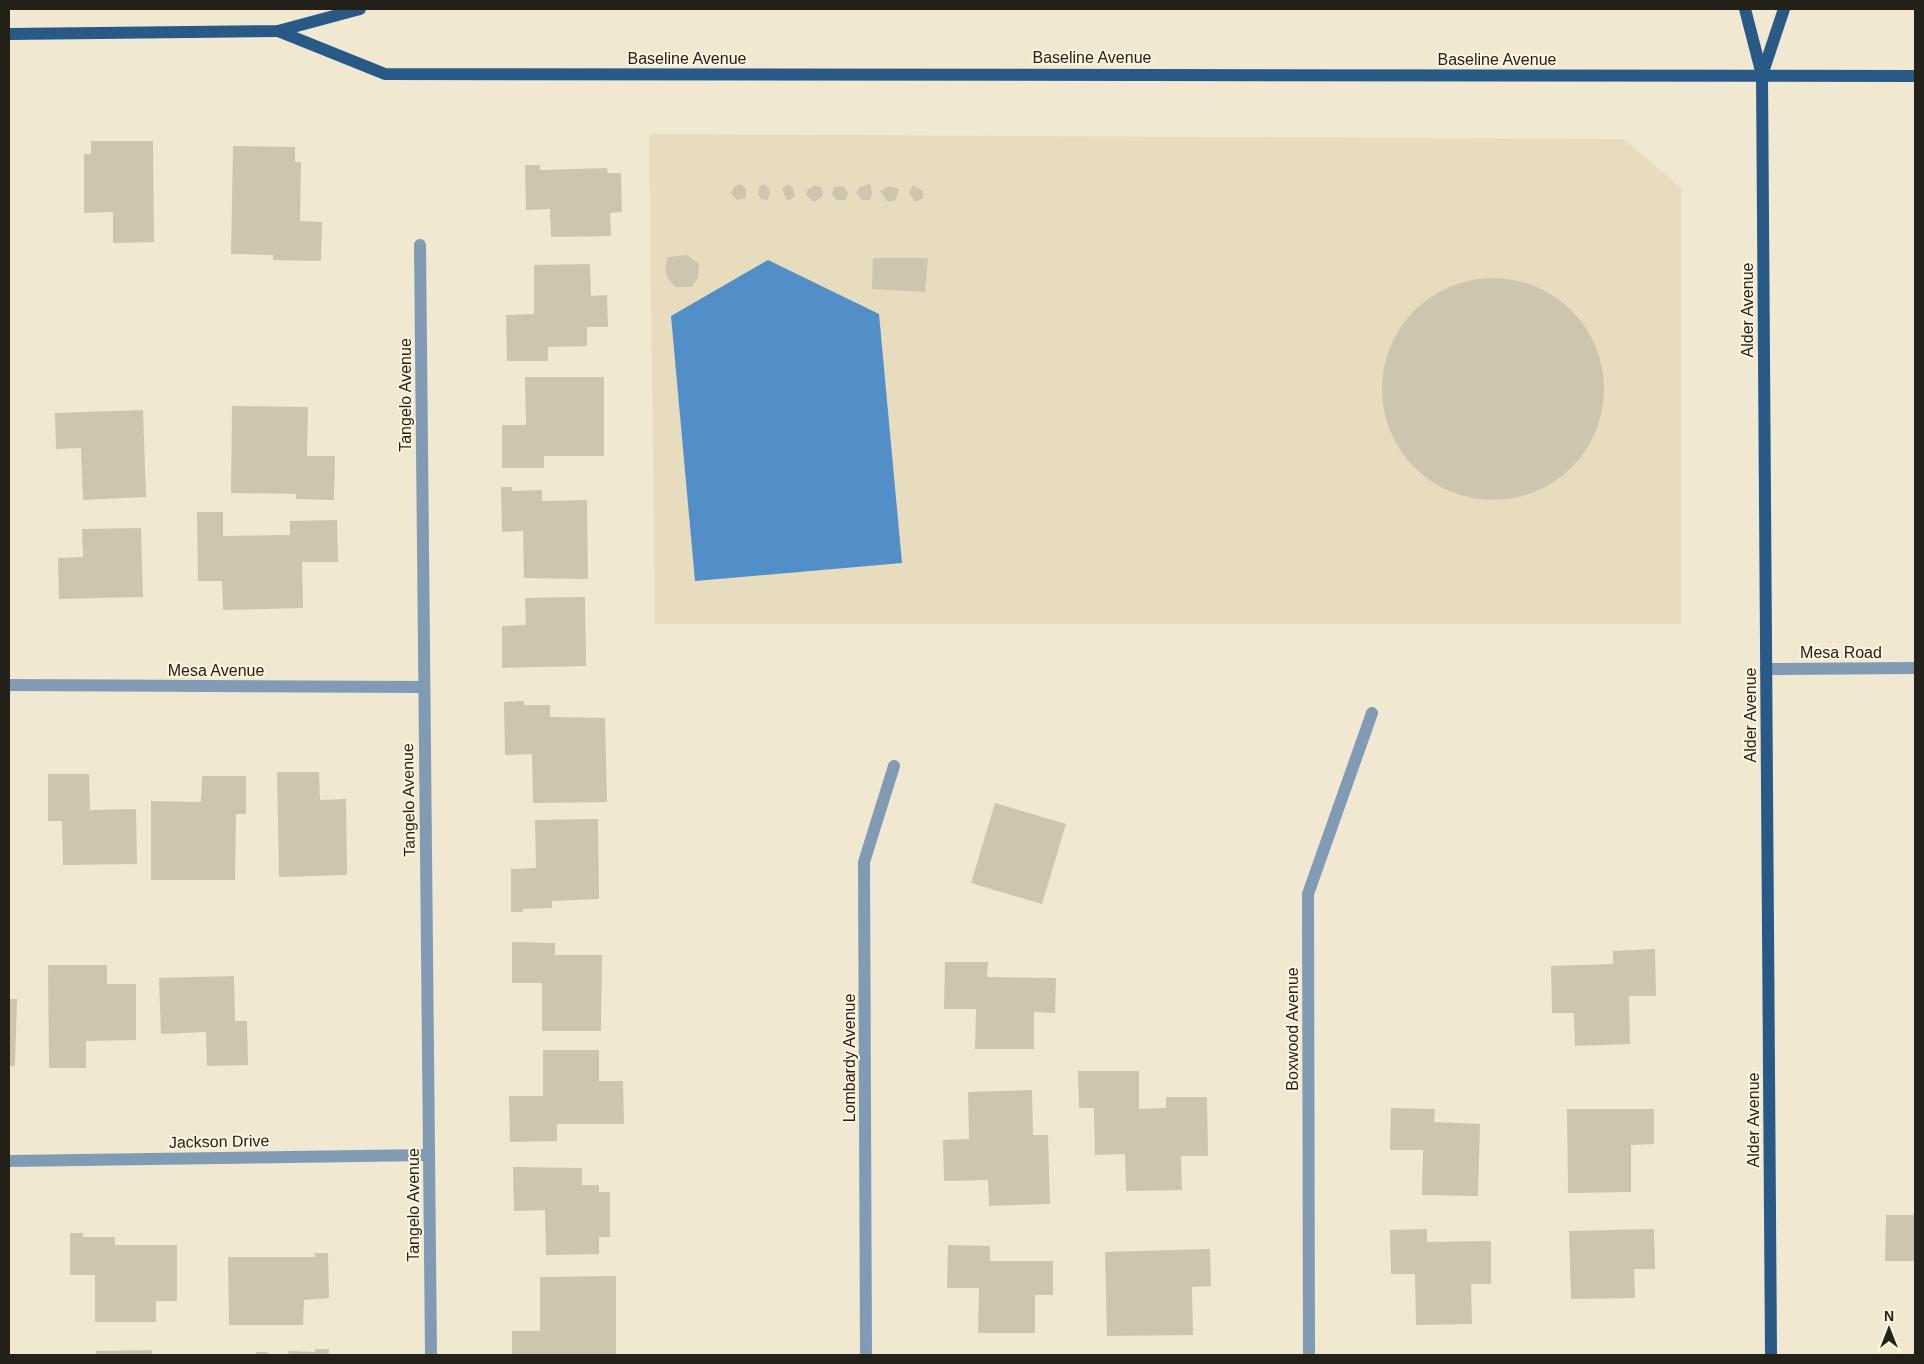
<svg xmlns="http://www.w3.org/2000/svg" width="1924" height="1364" viewBox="0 0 1924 1364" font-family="Helvetica,sans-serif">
  <rect width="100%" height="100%" fill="#f1e8d1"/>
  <!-- built -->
  <polygon fill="#e8dcbe" points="649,134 1624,139 1681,188 1681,624 655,624"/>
  <!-- water -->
  <polygon fill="#528fc9" points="768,260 879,314 902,563 695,581 671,316"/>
  <!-- building -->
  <g fill="#cec5af">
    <polygon points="91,141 153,141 154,242 113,243 113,212 84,213 84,154 91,154"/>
    <polygon points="233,146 295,147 295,162 301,162 300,221 322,222 321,261 273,260 273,255 231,254"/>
    <polygon points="525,165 540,165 540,170 607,168 608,173 621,173 622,212 610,213 611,236 551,237 550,209 526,210"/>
    <polygon points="740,184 746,188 746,198 737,200 731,193 734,187"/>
    <polygon points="765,184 770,191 768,200 761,199 758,194 759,187"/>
    <polygon points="788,184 793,188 795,197 787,201 782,189"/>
    <polygon points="870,184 872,193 870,200 862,200 856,193 860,187"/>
    <polygon points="815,185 822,188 823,196 814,202 806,195 808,189"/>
    <polygon points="913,185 923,191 923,198 916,202 909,193"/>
    <polygon points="843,186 848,193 846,200 837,200 832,195 834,187"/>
    <polygon points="889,186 899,189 896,200 888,202 880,191"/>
    <polygon points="687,255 699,264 698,278 691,287 675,287 667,277 665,268 668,257"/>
    <polygon points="873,258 928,258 925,292 872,289"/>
    <polygon points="590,264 591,296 607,295 608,327 587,327 587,346 548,347 548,361 507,361 506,315 534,314 534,265"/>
    <circle cx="1493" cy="389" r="111"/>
    <polygon points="525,377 604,377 604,456 544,456 544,468 502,468 502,425 526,425"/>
    <polygon points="232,406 308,407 307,456 335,456 334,500 296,499 296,494 231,493"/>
    <polygon points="143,410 146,497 83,500 81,448 56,449 55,413"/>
    <polygon points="501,487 512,487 512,491 542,490 542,501 587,500 588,579 524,578 523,531 502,532"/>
    <polygon points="197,512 223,512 223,536 290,535 290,521 337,520 338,562 302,562 303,608 223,610 222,581 198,581"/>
    <polygon points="141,528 143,597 59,599 58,558 83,557 82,529"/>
    <polygon points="585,597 586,666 502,668 502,626 526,625 525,598"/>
    <polygon points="524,701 524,705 550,705 550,717 605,718 607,802 533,803 532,754 505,755 504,702"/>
    <polygon points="277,772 319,772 320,800 346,799 347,875 279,877"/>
    <polygon points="48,774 89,774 90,810 136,809 137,864 63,865 62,821 48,821"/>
    <polygon points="202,776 246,776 246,814 236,814 235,880 151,880 151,801 201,802"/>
    <polygon points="995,803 1066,824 1042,904 971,883"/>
    <polygon points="598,819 599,899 552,901 552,908 523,909 523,912 511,912 511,869 536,868 535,820"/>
    <polygon points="512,942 555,943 555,955 602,955 601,1031 542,1031 542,983 512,983"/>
    <polygon points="1655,949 1656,996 1629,996 1630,1044 1575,1046 1574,1013 1552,1013 1551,966 1613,964 1613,951"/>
    <polygon points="945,962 988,962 987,977 1056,978 1055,1013 1034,1012 1034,1049 975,1049 976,1009 944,1009"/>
    <polygon points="48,965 107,965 107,984 136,984 136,1040 86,1041 86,1068 49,1068"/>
    <polygon points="234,976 235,1021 247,1021 248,1065 207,1066 206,1032 161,1034 159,978"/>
    <polygon points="9,999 17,999 15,1066 9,1066"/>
    <polygon points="543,1050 599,1050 599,1081 623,1081 624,1124 557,1124 557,1141 510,1142 509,1096 543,1096"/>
    <polygon points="1078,1071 1139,1071 1139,1109 1166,1108 1166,1097 1207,1097 1208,1156 1181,1156 1182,1190 1126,1191 1125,1154 1095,1155 1094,1108 1079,1108"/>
    <polygon points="1032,1090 1033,1135 1048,1135 1050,1204 989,1206 988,1180 944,1181 943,1140 969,1139 968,1092"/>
    <polygon points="1391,1108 1435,1109 1434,1122 1480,1124 1478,1196 1422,1195 1423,1150 1390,1150"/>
    <polygon points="1567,1109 1654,1109 1654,1144 1631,1145 1631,1192 1568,1193"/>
    <polygon points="513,1167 582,1168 582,1185 599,1185 599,1192 610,1192 610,1237 599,1237 599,1254 546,1255 545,1210 514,1211"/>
    <polygon points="1886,1215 1915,1215 1915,1261 1885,1261"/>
    <polygon points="1427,1229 1427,1242 1491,1241 1491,1284 1471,1284 1472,1324 1416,1325 1415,1274 1391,1274 1390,1230"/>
    <polygon points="1654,1229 1655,1269 1634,1269 1635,1298 1571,1299 1569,1231"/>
    <polygon points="70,1233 83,1233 83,1237 115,1237 115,1245 177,1245 177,1301 156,1301 156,1322 95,1322 95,1275 70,1275"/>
    <polygon points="948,1245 990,1246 990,1261 1053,1261 1053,1295 1035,1295 1035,1333 978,1333 979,1288 947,1288"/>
    <polygon points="1210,1249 1211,1286 1192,1287 1193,1335 1107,1336 1105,1252"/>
    <polygon points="314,1253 328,1253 329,1298 304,1300 303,1325 229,1325 228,1257 315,1257"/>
    <polygon points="616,1276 616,1355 512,1355 512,1331 540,1331 540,1277"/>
    <polygon points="315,1349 329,1349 329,1355 289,1355 288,1351 315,1352"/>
    <polygon points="152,1350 152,1355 96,1355 96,1351"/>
    <polygon points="256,1352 267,1352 270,1355 256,1355"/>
  </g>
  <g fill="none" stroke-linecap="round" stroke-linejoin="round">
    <!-- minor -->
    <g stroke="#819bb5" stroke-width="12">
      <polyline points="420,245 431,1355"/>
      <polyline points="1766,669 1915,668"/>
      <polyline points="9,685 423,687"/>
      <polyline points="9,1161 429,1155"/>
      <polyline points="866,1355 864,862 894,766"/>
      <polyline points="1309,1355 1308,894 1372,713"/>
    </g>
    <!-- major -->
    <g stroke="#285987" stroke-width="12">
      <polyline points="1745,9 1762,75 1771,1355"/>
      <polyline points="278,31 385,74 1915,76"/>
      <polyline points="9,34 278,31 360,9"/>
      <polyline points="1762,75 1784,9"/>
    </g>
  </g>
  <g text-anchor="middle" stroke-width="4" stroke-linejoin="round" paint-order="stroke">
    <!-- street labels -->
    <g font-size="16" fill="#242118" stroke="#fef5de">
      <text x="1092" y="63">Baseline Avenue</text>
      <text x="687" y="64">Baseline Avenue</text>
      <text x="1497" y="65">Baseline Avenue</text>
      <text transform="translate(1747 310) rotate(-90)" y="6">Alder Avenue</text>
      <text transform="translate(405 395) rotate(-90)" y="6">Tangelo Avenue</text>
      <text x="1841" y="658">Mesa Road</text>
      <text x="216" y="676">Mesa Avenue</text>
      <text transform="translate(1750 715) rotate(-90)" y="6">Alder Avenue</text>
      <text transform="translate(408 800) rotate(-91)" y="6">Tangelo Avenue</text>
      <text transform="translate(1292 1029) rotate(-90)" y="6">Boxwood Avenue</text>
      <text transform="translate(849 1058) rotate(-90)" y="6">Lombardy Avenue</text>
      <text transform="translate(1753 1120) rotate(-90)" y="6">Alder Avenue</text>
      <text transform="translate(219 1141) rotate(-1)" y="6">Jackson Drive</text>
      <text transform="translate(413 1205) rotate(-90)" y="6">Tangelo Avenue</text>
    </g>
  </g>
  <!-- border -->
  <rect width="1924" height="1364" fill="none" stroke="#242118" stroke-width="20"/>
  <!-- north arrow -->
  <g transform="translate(1889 1329)" stroke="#fef5de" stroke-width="4" paint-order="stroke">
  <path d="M0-4L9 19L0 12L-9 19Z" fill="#242118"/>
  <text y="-8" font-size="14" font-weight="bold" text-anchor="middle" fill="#242118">N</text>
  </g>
</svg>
